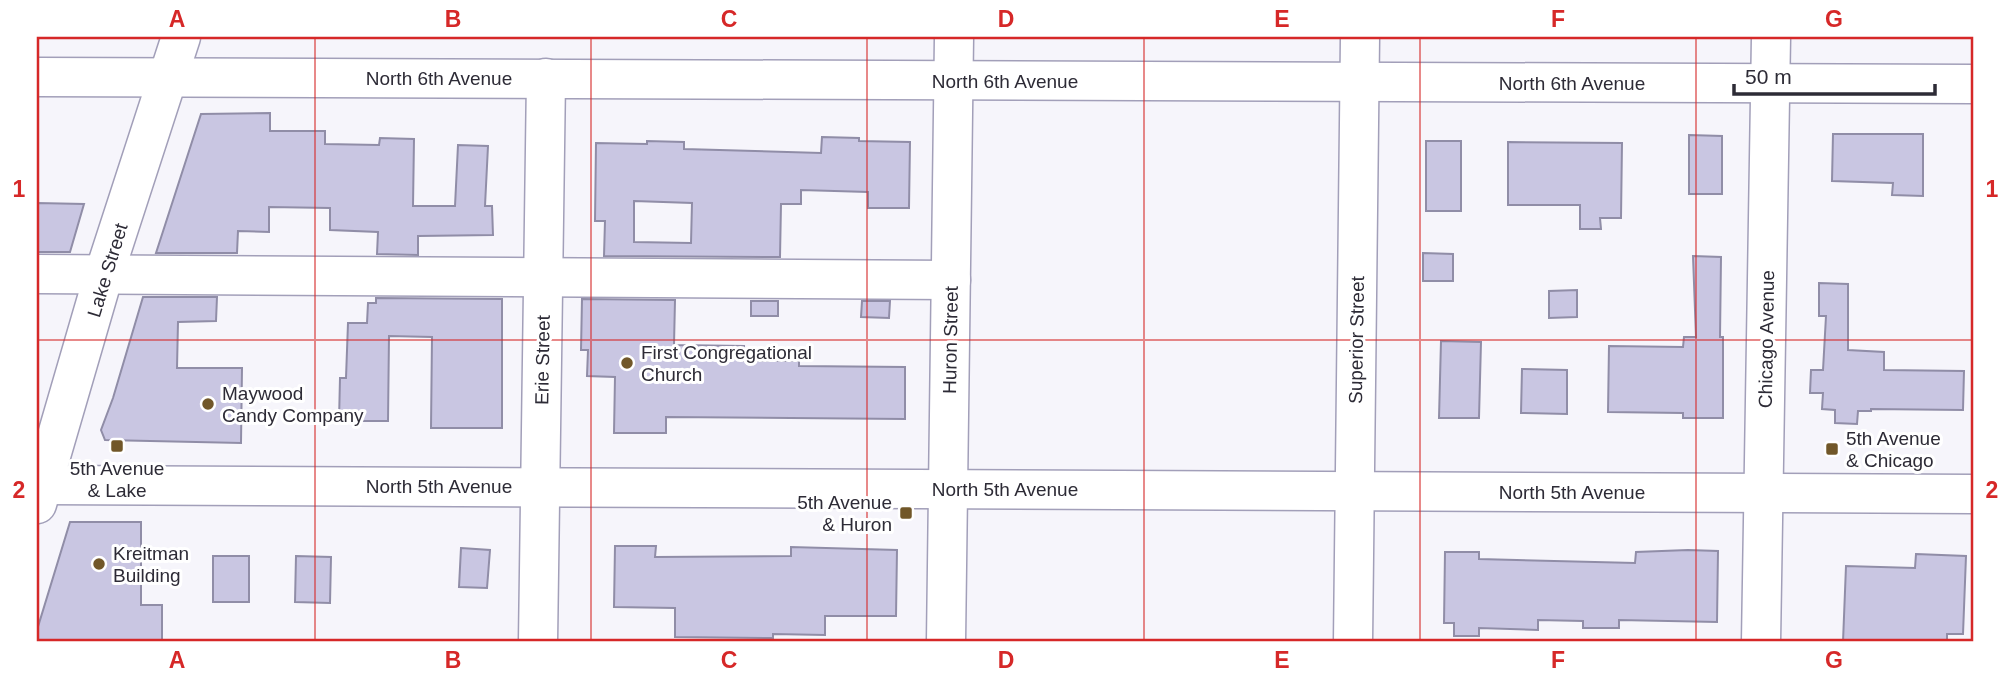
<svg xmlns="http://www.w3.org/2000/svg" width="2011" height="679" viewBox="0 0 2011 679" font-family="Helvetica,sans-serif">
  <rect width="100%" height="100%" fill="#f6f5fb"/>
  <!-- building -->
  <g fill="#c9c6e2" stroke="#908da7" stroke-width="2" fill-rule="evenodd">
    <polygon points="270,113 270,131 325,131 325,144 379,145 380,138 414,139 413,206 455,206 458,145 488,146 485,206 492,206 493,235 418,236 418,255 377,254 378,232 330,230 330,208 269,207 269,232 238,231 237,253 156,253 201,114"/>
    <polygon points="1833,134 1923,134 1923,196 1892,195 1893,183 1832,181"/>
    <polygon points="1689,135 1722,136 1722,194 1689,194"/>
    <path d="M 822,137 L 859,138 L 859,141 L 910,142 L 909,208 L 868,208 L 868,192 L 801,190 L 801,204 L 781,204 L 780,257 L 604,256 L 605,221 L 595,221 L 596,143 L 647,144 L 647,141 L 684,142 L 684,149 L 821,153 ZM 634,201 L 692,203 L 691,243 L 634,242 Z"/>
    <rect x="1426" y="141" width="35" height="70"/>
    <polygon points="1508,142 1622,143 1621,218 1600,218 1601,229 1580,229 1580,205 1508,205"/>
    <polygon points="37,203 84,204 70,252 37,252"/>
    <polygon points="1423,253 1453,254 1453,281 1423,281"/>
    <polygon points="1693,256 1721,257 1720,337 1723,337 1723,418 1683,418 1683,413 1608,412 1609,346 1683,347 1684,337 1696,337"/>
    <polygon points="1819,283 1848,284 1848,350 1884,352 1884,370 1964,371 1963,410 1871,409 1871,411 1858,411 1857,424 1835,423 1835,410 1822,409 1823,393 1810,393 1811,370 1823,370 1826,316 1819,316"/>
    <polygon points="1577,290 1577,317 1549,318 1549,291"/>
    <polygon points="143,297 217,297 216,321 178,322 177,368 242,368 241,443 105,440 101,430 113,398"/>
    <polygon points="376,298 502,299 502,428 431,428 432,337 389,336 388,421 339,421 340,378 346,378 348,323 367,323 368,303 376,303"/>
    <polygon points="582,299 675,300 674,345 744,346 744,361 799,361 799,366 905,367 905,419 666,417 666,433 614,433 615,377 587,376 588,350 581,350"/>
    <rect x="751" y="301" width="27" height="15"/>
    <polygon points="862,301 890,301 889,318 861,317"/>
    <polygon points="1441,341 1481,342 1479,418 1439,418"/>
    <polygon points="1522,369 1567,370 1567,414 1521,413"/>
    <polygon points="70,522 141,522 141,605 162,605 162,642 37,642 37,630"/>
    <polygon points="615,546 656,546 655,557 791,556 791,547 897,550 896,616 825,616 825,635 773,634 773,638 675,637 675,608 614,607"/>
    <polygon points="461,548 490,550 487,588 459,587"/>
    <polygon points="1688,550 1718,551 1717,622 1619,620 1619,628 1583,628 1583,621 1538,620 1538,630 1479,628 1479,636 1454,636 1454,623 1444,623 1445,552 1479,552 1479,559 1635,563 1636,552"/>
    <polygon points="1916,554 1966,556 1963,634 1947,634 1947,642 1843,642 1846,566 1915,568"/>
    <rect x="213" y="556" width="36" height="46"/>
    <polygon points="296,556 331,557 330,603 295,602"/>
  </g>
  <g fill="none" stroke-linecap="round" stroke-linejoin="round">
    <!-- minor casing -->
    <g stroke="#a29fb9" stroke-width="41">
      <g id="minor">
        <polyline points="37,77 1974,84"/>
        <polyline points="37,274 951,280"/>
        <polyline points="43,485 1974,494"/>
        <polyline points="538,642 546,78"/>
        <polyline points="946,642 954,37"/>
        <polyline points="1353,642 1360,37"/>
      </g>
    </g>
    <!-- major casing -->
    <g stroke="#a29fb9" stroke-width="41">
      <g id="major">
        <polyline points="37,504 104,274 181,37"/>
        <polyline points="1761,642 1771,37"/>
      </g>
    </g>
    <!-- minor -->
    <use href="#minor" stroke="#fff" stroke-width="38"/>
    <!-- major -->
    <use href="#major" stroke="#fff" stroke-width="38"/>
  </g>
  <!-- grid -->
  <path fill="none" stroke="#d62828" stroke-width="2" stroke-opacity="0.55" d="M 315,37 L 315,642M 591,37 L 591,642M 867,37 L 867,642M 1144,37 L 1144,642M 1420,37 L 1420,642M 1696,37 L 1696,642M 37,340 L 1974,340"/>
  <!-- markers -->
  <g fill="#715729" stroke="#fff" stroke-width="2.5">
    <circle cx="627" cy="363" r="7"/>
    <circle cx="208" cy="404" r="7"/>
    <rect x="110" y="439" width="14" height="14" rx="3.5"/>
    <rect x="1825" y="442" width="14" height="14" rx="3.5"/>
    <rect x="899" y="506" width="14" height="14" rx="3.5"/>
    <circle cx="99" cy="564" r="7"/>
  </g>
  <g text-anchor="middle" stroke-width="6" stroke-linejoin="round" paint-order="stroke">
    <!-- street labels -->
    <g font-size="19" fill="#2d2b36" stroke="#fff">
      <text x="439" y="85">North 6th Avenue</text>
      <text x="1005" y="88">North 6th Avenue</text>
      <text x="1572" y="90">North 6th Avenue</text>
      <text transform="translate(107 270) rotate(-73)" y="7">Lake Street</text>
      <text transform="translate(1766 339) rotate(-89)" y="7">Chicago Avenue</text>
      <text transform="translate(950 340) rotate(-89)" y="7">Huron Street</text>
      <text transform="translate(1356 340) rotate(-89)" y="7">Superior Street</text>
      <text transform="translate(542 360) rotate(-89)" y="7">Erie Street</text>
      <text x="439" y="493">North 5th Avenue</text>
      <text x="1005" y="496">North 5th Avenue</text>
      <text x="1572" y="499">North 5th Avenue</text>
    </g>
    <!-- poi labels -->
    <g font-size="19" fill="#2d2b36" stroke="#fff" text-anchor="start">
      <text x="641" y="359">First Congregational<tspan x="641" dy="22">Church</tspan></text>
      <text x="222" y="400">Maywood<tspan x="222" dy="22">Candy Company</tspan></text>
      <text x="1846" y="445">5th Avenue<tspan x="1846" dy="22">&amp; Chicago</tspan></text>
      <text x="117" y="475" text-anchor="middle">5th Avenue<tspan x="117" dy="22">&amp; Lake</tspan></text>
      <text x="892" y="509" text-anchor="end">5th Avenue<tspan x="892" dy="22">&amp; Huron</tspan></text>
      <text x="113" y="560">Kreitman<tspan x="113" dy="22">Building</tspan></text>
    </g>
  </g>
  <!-- border -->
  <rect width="2011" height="679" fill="none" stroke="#ffffff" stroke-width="77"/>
  <!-- scale -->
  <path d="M1734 84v10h201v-10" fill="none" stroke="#2d2b36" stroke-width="3.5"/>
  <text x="1745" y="84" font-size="21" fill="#2d2b36" stroke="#ffffff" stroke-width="5" paint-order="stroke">50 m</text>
  <rect x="38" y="38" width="1934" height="602" fill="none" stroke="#d62828" stroke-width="2.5"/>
  <g font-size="23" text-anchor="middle" font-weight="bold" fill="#d62828">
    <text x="177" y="27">A</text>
    <text x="453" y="27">B</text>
    <text x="729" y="27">C</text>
    <text x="1006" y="27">D</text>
    <text x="1282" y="27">E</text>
    <text x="1558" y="27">F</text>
    <text x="1834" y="27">G</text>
    <text x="19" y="197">1</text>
    <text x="1992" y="197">1</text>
    <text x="19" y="498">2</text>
    <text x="1992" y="498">2</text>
    <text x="177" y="668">A</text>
    <text x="453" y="668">B</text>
    <text x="729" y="668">C</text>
    <text x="1006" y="668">D</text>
    <text x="1282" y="668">E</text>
    <text x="1558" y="668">F</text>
    <text x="1834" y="668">G</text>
  </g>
</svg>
